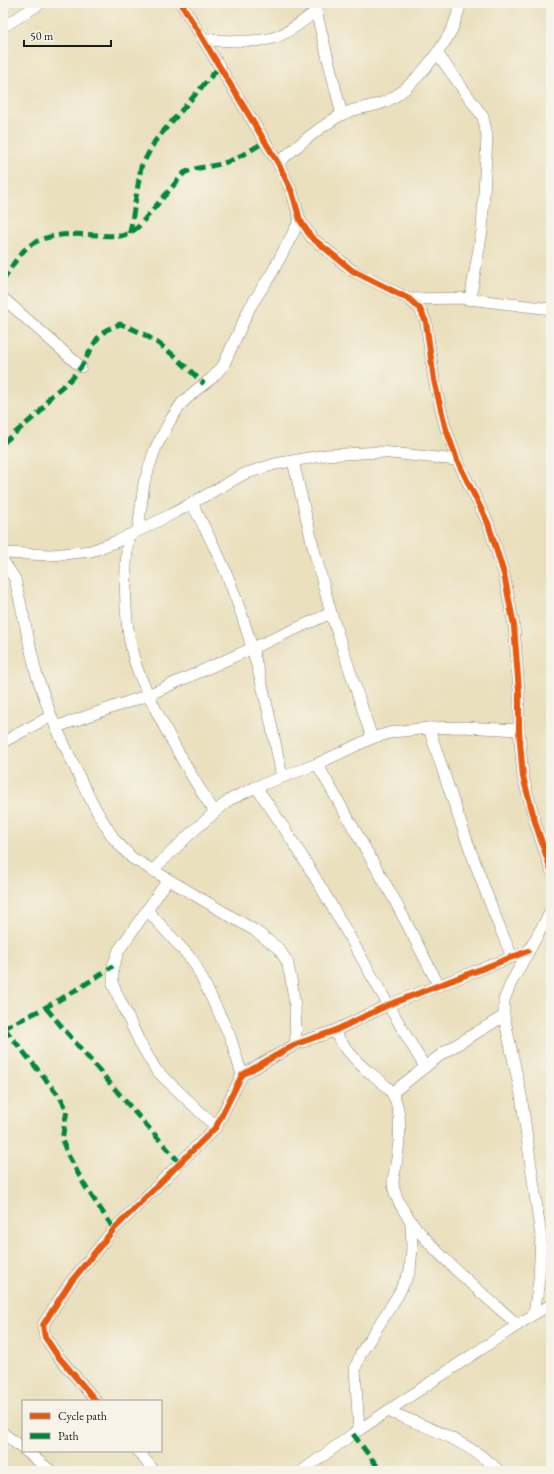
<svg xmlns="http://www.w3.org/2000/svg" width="554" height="1474" viewBox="0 0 554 1474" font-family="'EB Garamond',serif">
  <rect width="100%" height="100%" fill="#f7f3e8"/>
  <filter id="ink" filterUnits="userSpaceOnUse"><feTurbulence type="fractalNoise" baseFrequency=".025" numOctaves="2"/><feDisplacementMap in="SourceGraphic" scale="8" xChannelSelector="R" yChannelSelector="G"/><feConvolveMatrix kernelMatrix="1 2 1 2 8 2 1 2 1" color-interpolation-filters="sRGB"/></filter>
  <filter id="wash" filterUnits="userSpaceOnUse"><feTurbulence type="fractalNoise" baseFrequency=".012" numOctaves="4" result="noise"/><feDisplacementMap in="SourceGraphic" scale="16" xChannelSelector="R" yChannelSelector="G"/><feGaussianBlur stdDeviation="0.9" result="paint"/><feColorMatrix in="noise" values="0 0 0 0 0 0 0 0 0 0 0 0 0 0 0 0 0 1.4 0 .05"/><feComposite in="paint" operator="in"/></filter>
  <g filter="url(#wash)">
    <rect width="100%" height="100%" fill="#eae0be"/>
  </g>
  <g filter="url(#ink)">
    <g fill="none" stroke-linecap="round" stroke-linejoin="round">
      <!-- minor casing -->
      <g stroke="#837e6d" stroke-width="12">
        <g id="minor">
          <polyline points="181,3 278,163 292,192 300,220 311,237 353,271 409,299 420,309 426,322 434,380 445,426 457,460 488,523 504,574 514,626 519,691 519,730 523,777 536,825 551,870"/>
          <polyline points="314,3 342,115"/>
          <polyline points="3,27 41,3"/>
          <path d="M 204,40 C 227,40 254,44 276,37 C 290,32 303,21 315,12"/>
          <polyline points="437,53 483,117 487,136 482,231 470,300"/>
          <path d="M 278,163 C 298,145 318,128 341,115 C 354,108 368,108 382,103 C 408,94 440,53 452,29 C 456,21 458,11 461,3"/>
          <polyline points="3,298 81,367"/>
          <polyline points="409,299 461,298 551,309"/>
          <polyline points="293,461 314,550 331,613 372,738"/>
          <path d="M 192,503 C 204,528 219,553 229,580 C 254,643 269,710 282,777"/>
          <polyline points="138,530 144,483 155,449 171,419 182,403 195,391 212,378 223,366 250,307 273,271 300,220"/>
          <path d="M 128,535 C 125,573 123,613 132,651 C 137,674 149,696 160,718 C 177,751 194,782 215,812"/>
          <polyline points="3,553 52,555 91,551 118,541 176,512 244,474 275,464 326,455 381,452 457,460"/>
          <polyline points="3,561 15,579 36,673 51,716 82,783 99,815 114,839 132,858 254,930 278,948 287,961 291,979 295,1005 296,1044"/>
          <polyline points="56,727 148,695 331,613"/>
          <path d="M 429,728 C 454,806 480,882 512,957"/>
          <polyline points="3,742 51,716"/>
          <polyline points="317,764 394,899 439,986"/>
          <path d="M 256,787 C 320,876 368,974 425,1067"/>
          <polyline points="152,871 191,833 229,800 256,787 317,764 372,738 393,732 429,728 463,727 519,730"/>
          <polyline points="168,880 119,950 113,966 113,985 139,1041 156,1070 216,1127"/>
          <polyline points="147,910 194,962 230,1036 242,1075"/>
          <path d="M 334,1031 C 343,1046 353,1058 365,1069 C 374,1076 386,1084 392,1093 C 404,1112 399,1144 396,1165 C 395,1171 393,1177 393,1183 C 395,1224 487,1297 518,1325"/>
          <polyline points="392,1093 443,1053 504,1016"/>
          <polyline points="534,1314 539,1280 541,1237 521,1095 504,1016 504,1000 511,983 551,911"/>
          <polyline points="96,1401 57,1355 45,1337 43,1325 70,1283 114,1229 216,1127 242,1075 296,1044 334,1031 388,1005 528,951"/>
          <path d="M 388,1411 C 426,1427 469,1441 499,1471"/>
          <polyline points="359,1430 355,1369 361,1353 398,1295 410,1271 412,1248 411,1221"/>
          <polyline points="3,1433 23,1449"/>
          <polyline points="26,1451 51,1471"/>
          <polyline points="138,1451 154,1471"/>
          <polyline points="302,1471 353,1434 534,1314 551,1305"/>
        </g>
      </g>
      <!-- minor -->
      <use href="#minor" stroke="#fff" stroke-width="11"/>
      <!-- quiet -->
      <g stroke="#00873e" stroke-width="5" stroke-dasharray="10 5" stroke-linecap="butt">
        <polyline points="130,233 141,167 155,141 220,66"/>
        <path d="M 3,281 C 10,269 20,251 32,244 C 56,229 93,236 121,236 L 130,233 L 138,227 L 184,173 C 195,167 209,167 221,164 C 237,159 251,150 266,141"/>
        <path d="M 3,443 L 40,412 L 50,397 L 70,380 L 81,367 L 97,339 L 106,330 L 120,324 C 156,336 177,358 204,384"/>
        <polyline points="46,1008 132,1109 180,1163"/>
        <path d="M 3,1028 C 42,1011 78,990 113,966"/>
        <polyline points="4,1028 60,1097 67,1110 62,1140 68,1155 85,1186 114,1229"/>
        <polyline points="353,1434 381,1471"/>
      </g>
      <!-- cycleway casing -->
      <g stroke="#f7f3e8" stroke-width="8">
        <g id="cycleway">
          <polyline points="181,3 278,163 292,192 300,220 311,237 353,271 409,299 420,309 426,322 434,380 445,426 457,460 488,523 504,574 514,626 519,691 519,730 523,777 536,825 551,870"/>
          <polyline points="96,1401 57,1355 45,1337 43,1325 70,1283 114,1229 216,1127 242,1075 296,1044 334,1031 388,1005 528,951"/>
        </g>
      </g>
      <!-- cycleway -->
      <use href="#cycleway" stroke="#e8590c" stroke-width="6"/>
    </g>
  </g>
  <!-- margin -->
  <rect width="554" height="1474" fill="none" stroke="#f7f3e8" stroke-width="16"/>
  <!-- legend -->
  <rect x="22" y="1400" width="140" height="52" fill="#f7f3e8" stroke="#9f9d96"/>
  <rect x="30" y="1413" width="20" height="6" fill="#e8590c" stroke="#9f9d96"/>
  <text x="58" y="1420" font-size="12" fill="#1c1c1c">Cycle path</text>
  <rect x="30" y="1433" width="20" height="6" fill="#00873e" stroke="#9f9d96"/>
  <text x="58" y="1440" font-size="12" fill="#1c1c1c">Path</text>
  <!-- scale -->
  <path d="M24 40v6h87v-6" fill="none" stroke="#1c1c1c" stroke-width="2"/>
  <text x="30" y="40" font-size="12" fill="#1c1c1c" stroke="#f7f3e8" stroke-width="3" paint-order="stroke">50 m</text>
</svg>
